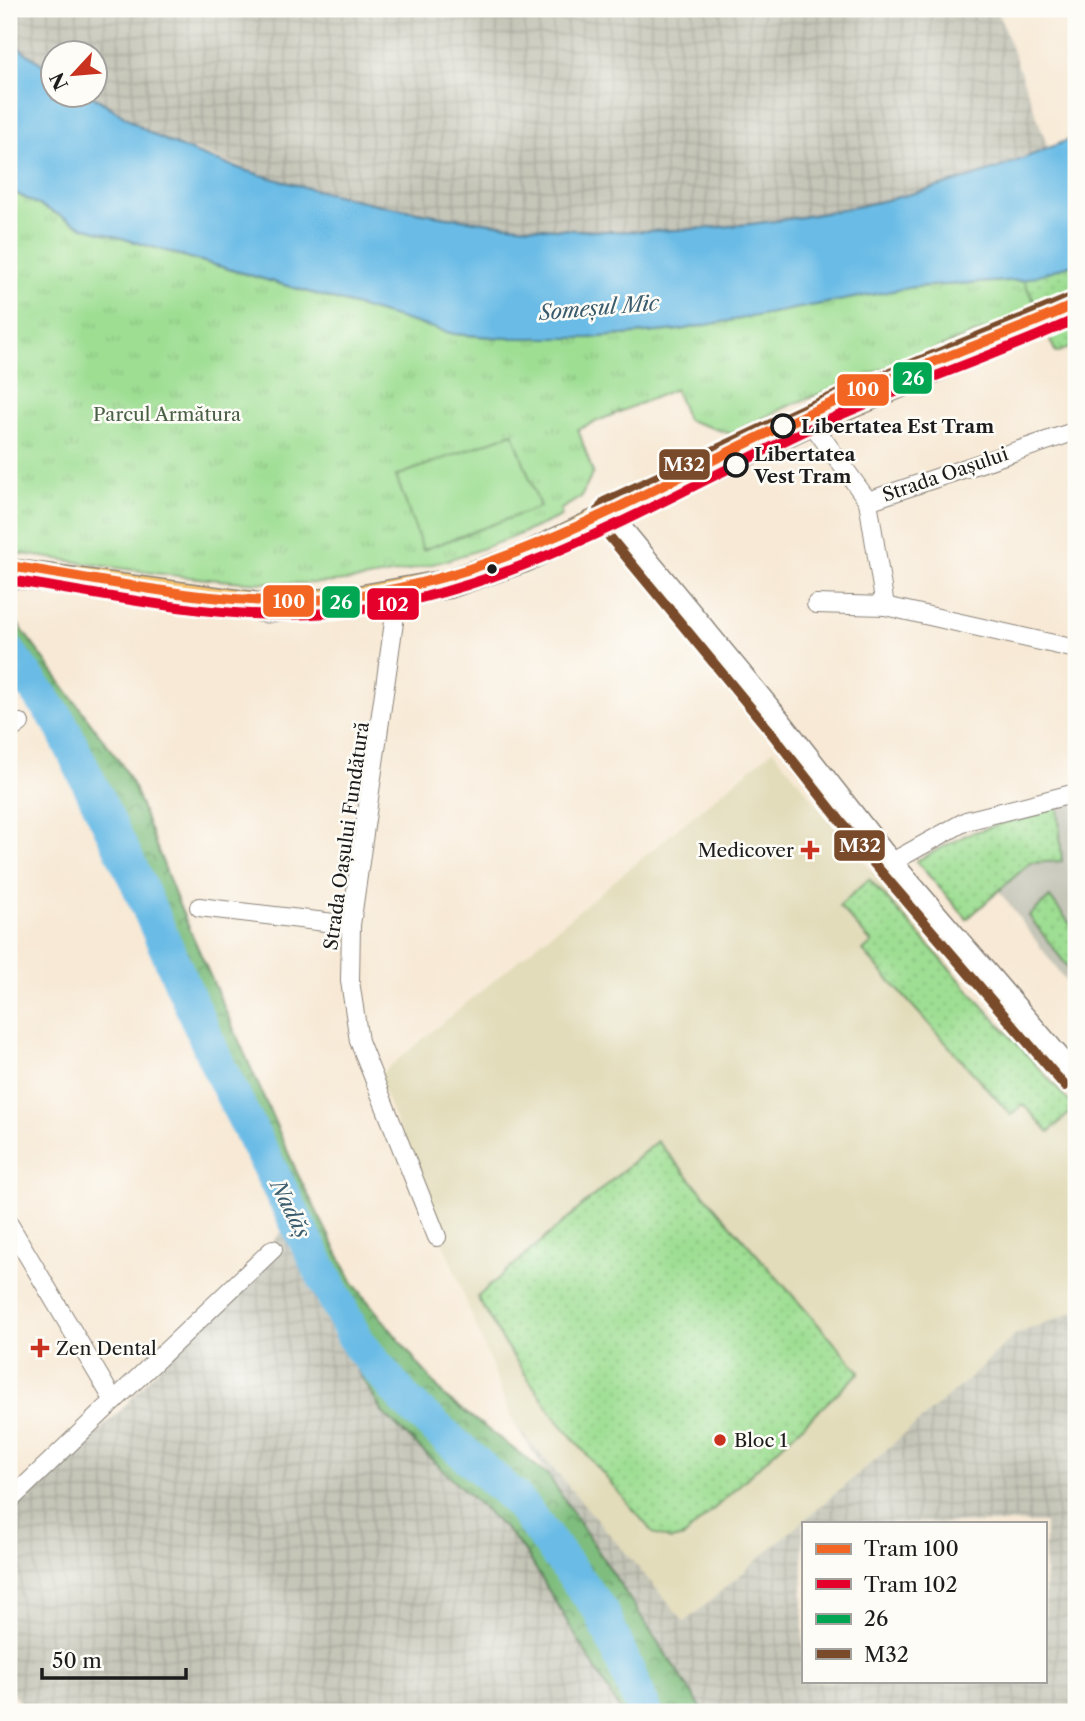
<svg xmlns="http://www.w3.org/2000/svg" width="1085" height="1721" viewBox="0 0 1085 1721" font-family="'Libre Caslon Text',serif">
  <defs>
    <pattern id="industrial-grid" width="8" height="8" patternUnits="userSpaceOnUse" patternTransform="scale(1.75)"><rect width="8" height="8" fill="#c5c5b8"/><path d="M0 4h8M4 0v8" fill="none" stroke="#a9a99e"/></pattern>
    <pattern id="grass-dots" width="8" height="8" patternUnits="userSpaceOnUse" patternTransform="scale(1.75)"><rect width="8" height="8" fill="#9ede93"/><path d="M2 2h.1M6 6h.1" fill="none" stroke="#88be7e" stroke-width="1.8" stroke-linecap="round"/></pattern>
    <pattern id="forest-crowns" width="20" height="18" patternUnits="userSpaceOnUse" patternTransform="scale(1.75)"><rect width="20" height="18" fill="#7ebd7d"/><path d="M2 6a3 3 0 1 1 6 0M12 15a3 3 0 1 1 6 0" fill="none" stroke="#696"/></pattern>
    <pattern id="park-tufts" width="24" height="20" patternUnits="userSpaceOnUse" patternTransform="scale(1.75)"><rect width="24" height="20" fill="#9ede93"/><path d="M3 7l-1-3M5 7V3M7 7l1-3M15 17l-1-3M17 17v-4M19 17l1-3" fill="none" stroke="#88be7e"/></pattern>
  </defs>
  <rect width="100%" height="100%" fill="#fdfcf7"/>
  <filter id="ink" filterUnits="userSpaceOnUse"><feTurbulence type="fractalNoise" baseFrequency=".0143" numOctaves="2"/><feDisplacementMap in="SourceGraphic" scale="14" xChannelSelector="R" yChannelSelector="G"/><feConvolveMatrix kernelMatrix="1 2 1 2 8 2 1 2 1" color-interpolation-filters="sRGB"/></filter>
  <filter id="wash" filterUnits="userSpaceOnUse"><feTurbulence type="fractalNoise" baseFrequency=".00686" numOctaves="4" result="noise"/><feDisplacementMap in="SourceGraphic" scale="28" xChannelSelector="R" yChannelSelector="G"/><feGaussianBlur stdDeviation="1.57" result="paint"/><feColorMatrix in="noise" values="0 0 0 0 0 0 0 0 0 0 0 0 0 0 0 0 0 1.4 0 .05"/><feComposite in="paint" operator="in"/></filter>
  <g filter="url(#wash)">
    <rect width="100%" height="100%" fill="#f7e9d5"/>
    <!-- built -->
    <polygon fill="#e2dcba" points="773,750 1076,1120 1076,1311 1016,1334 971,1377 685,1622 514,1423 378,1076"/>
    <!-- industrial -->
    <g fill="url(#industrial-grid)" fill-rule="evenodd">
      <polygon points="9,9 997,9 1048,147 989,171 934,187 863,205 782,220 664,232 598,232 526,229 459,221 380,207 285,182 156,136 87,95 94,94 94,52 52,52 52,71 9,41"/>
      <polygon points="285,1228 361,1376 527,1554 621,1712 29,1712 9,1690 9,1511 118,1413"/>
      <path d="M 1076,1311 L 1076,1712 L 704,1712 L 514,1423 L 685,1622 L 971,1377 L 1016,1334 ZM 803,1523 L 1045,1523 L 1045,1681 L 803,1681 Z"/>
    </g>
    <!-- railway -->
    <polygon fill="#c5c5b8" points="1076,801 1076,995 999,891 1031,863 1058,806"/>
    <!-- grass -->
    <g fill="url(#grass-dots)" stroke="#5d7d58" stroke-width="2">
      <polygon points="1076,263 1076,345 1056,353 1023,280"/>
      <polygon points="1058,806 1062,861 1030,863 967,919 916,861 968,834"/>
      <polygon points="869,879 1075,1108 1049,1132 1023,1104 1011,1115 863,951 872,943 839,906"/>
      <polygon points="1050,897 1076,932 1076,978 1029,916"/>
      <polygon points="657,1141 860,1372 684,1537 671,1540 654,1534 554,1416 506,1346 477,1297"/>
    </g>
    <!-- forest -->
    <polygon fill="url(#forest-crowns)" stroke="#4d6c4c" stroke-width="2" points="9,612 122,765 134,788 179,905 298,1175 353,1283 445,1397 548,1475 704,1712 621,1712 527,1554 510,1534 383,1413 361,1376 285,1228 174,993 61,740 9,673"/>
    <!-- park -->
    <path fill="url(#park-tufts)" stroke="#5d7d58" stroke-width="2" d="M 9,190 L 83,227 L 454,334 L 504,338 L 589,338 L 679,330 L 914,287 L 1023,280 L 1038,309 L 786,407 L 731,434 L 687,420 L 675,389 L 578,429 L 593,473 L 581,497 L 560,510 L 562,515 L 559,517 C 483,552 398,581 314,583 C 212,586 110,566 9,552 Z"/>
    <!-- pitch -->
    <polygon fill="#9ede93" stroke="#5d7d58" stroke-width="2" points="513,433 540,507 423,550 396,476"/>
    <!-- water -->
    <path fill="#6abce6" stroke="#436c81" stroke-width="2" d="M 9,41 L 52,71 L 52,94 C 63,94 74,93 85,94 C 101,97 139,129 158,137 C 200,156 245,171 289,183 C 531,249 747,249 987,172 C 1017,162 1047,148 1076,137 L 1076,263 L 1023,280 L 914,287 L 679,330 L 589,338 L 504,338 L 454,334 L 83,227 L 9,190 Z"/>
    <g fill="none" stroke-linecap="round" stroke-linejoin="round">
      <!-- river -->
      <polyline stroke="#6abce6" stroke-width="35" points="9,653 59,721 137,881 220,1070 358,1344 407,1402 516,1499 601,1611 645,1712"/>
    </g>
  </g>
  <g filter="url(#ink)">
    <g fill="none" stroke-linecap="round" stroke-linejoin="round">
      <!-- minor casing -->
      <g stroke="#8a8278" stroke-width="20">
        <g id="minor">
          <polyline points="810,421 868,501 1076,431"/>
          <polyline points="868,501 885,606"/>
          <polyline points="398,594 351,925 350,981 359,1041 437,1237"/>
          <polyline points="816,604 885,606 1076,649"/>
          <polyline points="9,731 20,723"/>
          <polyline points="892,862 966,821 1076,793"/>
          <polyline points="199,907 351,925"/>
          <polyline points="9,1224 114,1401"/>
          <polyline points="9,1501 273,1249"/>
        </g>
      </g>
      <!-- tertiary casing -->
      <g stroke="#8a8278" stroke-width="24">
        <polyline id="tertiary" points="610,515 780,721 882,851 1076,1077"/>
      </g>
      <!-- primary casing -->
      <g stroke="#8a8278" stroke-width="31">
        <polyline id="primary" points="9,573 266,608 353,601 448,584 524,558 810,421 1076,309"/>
      </g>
      <!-- minor -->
      <use href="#minor" stroke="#fff" stroke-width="18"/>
      <!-- tertiary -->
      <use href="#tertiary" stroke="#fff" stroke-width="21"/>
      <!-- primary -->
      <use href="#primary" stroke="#f7c06c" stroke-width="28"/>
      <!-- bus-1 casing -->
      <g stroke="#fdfcf7" stroke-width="16">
        <polyline id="bus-1" points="9,573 266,608 353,601 448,584 524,558 810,421 1076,309"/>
      </g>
      <!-- bus-2 casing -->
      <g stroke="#fdfcf7" stroke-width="16">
        <polyline id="bus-2" points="1065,1086 871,860 769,730 599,524 596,515 604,502 805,408 1071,298"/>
      </g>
      <!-- bus-1 -->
      <use href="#bus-1" stroke="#00a651" stroke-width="10"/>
      <!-- bus-2 -->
      <use href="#bus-2" stroke="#7a4b2a" stroke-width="10"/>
      <!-- tram-1 casing -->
      <g stroke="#fdfcf7" stroke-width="16">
        <path id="tram-1" d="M 9,566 C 114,581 223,609 330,599 C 502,583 650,487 803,416 C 892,374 986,345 1076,304"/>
      </g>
      <!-- tram-2 casing -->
      <g stroke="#fdfcf7" stroke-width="16">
        <path id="tram-2" d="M 9,580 C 115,596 222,622 330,613 C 503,599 655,501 809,429 C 896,388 988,359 1076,319"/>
      </g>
      <!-- tram-1 -->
      <use href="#tram-1" stroke="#f26522" stroke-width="10"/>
      <!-- tram-2 -->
      <use href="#tram-2" stroke="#e4002b" stroke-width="10"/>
    </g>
  </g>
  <!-- markers -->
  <g fill="#fdfcf7" stroke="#1c1c1c" stroke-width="3.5">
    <circle cx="783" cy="426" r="11"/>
    <circle cx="736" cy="465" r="11"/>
  </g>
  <circle fill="#1c1c1c" stroke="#fdfcf7" stroke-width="2.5" cx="492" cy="569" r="6"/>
  <g fill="#c8321e" stroke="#fdfcf7" stroke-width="2.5">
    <path d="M806.5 839.5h7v7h7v7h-7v7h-7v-7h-7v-7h7z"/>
    <path d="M36.5 1337.5h7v7h7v7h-7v7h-7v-7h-7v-7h7z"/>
    <circle cx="720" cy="1440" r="7"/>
  </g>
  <g text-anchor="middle" stroke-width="5" stroke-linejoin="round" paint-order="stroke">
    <!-- park labels -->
    <g font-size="19" fill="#4a6046" stroke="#fdfcf7">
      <text x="167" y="421">Parcul Armătura</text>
    </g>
    <!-- stop labels -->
    <g font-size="19" font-weight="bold" fill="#1c1c1c" stroke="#fdfcf7" text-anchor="start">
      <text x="801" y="433">Libertatea Est Tram</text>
      <text x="754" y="461">Libertatea<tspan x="754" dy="22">Vest Tram</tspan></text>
    </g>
    <!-- street labels -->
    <g font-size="19" fill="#1c1c1c" stroke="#fdfcf7">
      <text transform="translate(945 474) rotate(-19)" y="7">Strada Oașului</text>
      <text transform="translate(346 836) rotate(-82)" y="7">Strada Oașului Fundătură</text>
    </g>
    <!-- poi labels -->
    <g font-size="19" fill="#1c1c1c" stroke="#fdfcf7" text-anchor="start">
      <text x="794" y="857" text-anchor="end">Medicover</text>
      <text x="56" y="1355">Zen Dental</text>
      <text x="734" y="1447">Bloc 1</text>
    </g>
    <!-- water labels -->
    <g font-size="21" font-style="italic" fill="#3b5c6d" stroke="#fdfcf7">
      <text transform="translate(599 308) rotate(-5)" y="7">Someșul Mic</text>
      <text transform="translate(290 1209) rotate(63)" y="7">Nadăș</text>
    </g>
  </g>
  <g stroke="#fdfcf7" stroke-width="2.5">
    <rect x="892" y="361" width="41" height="34" rx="7" fill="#00a651"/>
    <rect x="836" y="373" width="54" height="34" rx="7" fill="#f26522"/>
    <rect x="658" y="448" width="53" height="33" rx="7" fill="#7a4b2a"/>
    <rect x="262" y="584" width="53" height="34" rx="7" fill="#f26522"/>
    <rect x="321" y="585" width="40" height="34" rx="7" fill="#00a651"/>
    <rect x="366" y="587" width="54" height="34" rx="7" fill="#e4002b"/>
    <rect x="833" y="829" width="53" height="33" rx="7" fill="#7a4b2a"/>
  </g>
  <g font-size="19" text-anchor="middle" font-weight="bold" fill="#fff">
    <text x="913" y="385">26</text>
    <text x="863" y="396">100</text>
    <text x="684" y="471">M32</text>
    <text x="289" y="608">100</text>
    <text x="341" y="609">26</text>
    <text x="393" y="611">102</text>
    <text x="860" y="852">M32</text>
  </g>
  <!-- margin -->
  <rect width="1085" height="1721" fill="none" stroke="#fdfcf7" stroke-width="35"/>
  <!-- legend -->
  <rect x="802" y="1522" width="245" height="161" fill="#fdfcf7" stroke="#a3a29f" stroke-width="2"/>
  <rect x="816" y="1544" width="35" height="10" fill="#f26522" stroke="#a3a29f" stroke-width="2"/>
  <text x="864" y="1556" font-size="21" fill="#1c1c1c">Tram 100</text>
  <rect x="816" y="1579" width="35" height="10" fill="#e4002b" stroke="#a3a29f" stroke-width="2"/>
  <text x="864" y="1592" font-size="21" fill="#1c1c1c">Tram 102</text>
  <rect x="816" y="1614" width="35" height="10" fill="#00a651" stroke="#a3a29f" stroke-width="2"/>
  <text x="864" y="1626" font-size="21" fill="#1c1c1c">26</text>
  <rect x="816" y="1649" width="35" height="10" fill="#7a4b2a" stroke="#a3a29f" stroke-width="2"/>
  <text x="864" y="1662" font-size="21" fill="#1c1c1c">M32</text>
  <!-- north arrow -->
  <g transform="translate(74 74) rotate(244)"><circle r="33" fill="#fdfcf7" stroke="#a3a29f" stroke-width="2"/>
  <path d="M0-5L12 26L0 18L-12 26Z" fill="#c8321e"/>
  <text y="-10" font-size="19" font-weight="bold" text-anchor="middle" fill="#1c1c1c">N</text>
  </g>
  <!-- scale -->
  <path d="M42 1668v10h144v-10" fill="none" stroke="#1c1c1c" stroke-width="3.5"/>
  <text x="52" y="1668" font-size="21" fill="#1c1c1c" stroke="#fdfcf7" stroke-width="5" paint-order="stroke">50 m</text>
</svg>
